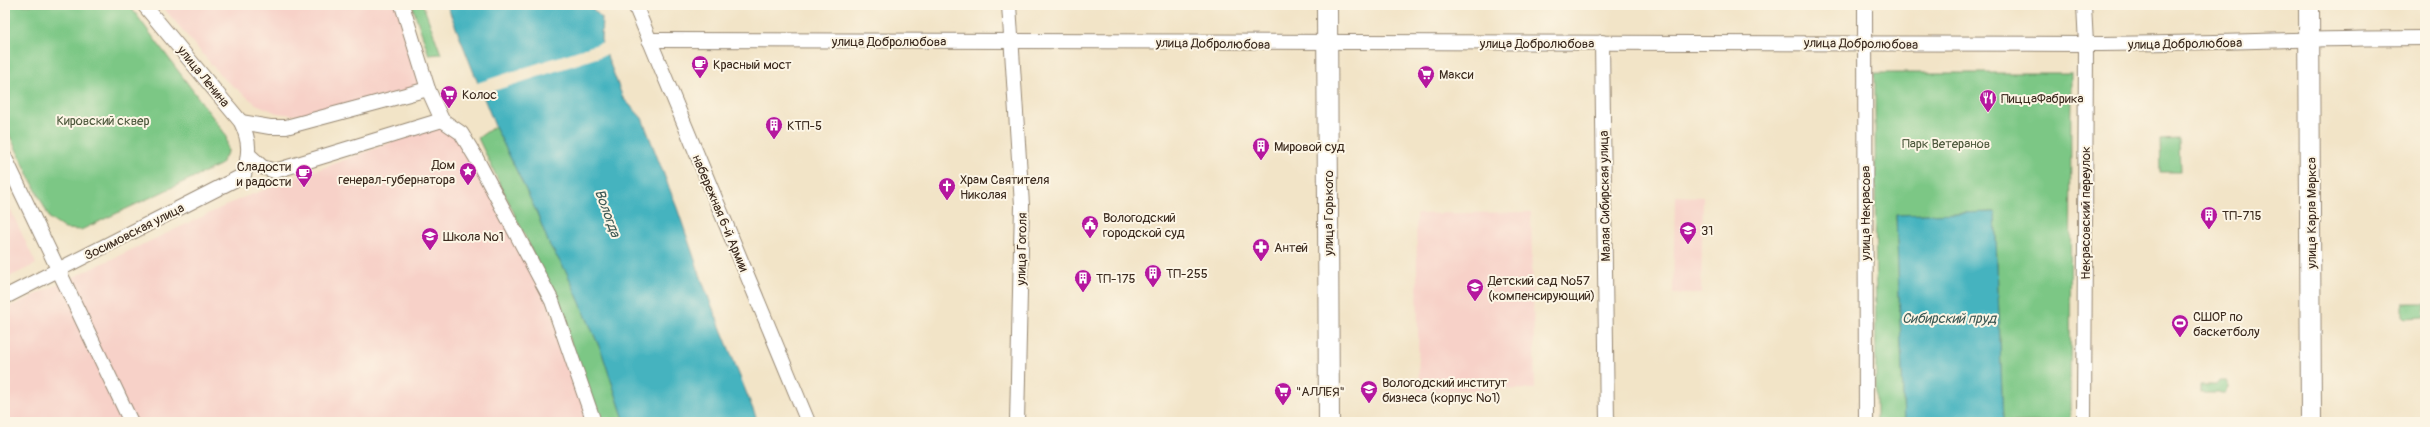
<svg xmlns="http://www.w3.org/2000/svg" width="2430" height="427" viewBox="0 0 2430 427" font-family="Pangolin,sans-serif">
  <rect width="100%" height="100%" fill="#fcf5e5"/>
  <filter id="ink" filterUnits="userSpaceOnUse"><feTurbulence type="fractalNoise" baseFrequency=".025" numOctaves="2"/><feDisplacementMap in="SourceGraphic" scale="8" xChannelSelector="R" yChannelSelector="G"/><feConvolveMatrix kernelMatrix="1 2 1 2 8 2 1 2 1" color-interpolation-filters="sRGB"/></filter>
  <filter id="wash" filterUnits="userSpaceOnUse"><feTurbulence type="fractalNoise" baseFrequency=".012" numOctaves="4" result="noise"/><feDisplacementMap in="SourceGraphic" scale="16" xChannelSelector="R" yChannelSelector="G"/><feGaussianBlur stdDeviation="0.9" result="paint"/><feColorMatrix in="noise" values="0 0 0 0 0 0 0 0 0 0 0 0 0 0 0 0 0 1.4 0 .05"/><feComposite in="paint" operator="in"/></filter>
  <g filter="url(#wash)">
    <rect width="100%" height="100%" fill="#f2e4c7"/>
    <!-- built -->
    <g fill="#f7d1c8">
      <polygon points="161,5 397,5 420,80 417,88 302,116 277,113 256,104 223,78"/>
      <polygon points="438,125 459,135 548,302 590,422 5,422 5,309 242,198"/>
      <polygon points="1675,196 1703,197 1701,294 1673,294"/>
      <polygon points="5,198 36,264 5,279"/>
      <polygon points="1531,212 1535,389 1419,391 1416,214"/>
    </g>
    <!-- green -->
    <g fill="#7cc785" stroke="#5c7852">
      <polygon points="5,5 129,5 226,135 228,152 220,165 81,230 65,229 50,219 5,126"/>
      <polygon points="412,5 423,5 441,54 429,55"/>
      <polygon points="1875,73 2071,73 2070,422 1992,422 2003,421 1995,212 1896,215 1904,422 1876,422"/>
      <polygon points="495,126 537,213 549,244 567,273 602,353 625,422 599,422 555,299 478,138"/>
      <polygon points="2179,139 2180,172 2161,172 2160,140"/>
      <polygon points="2403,303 2425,303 2425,317 2403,318"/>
      <polygon points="2219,381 2228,381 2228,388 2225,393 2200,393 2200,385 2216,385"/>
    </g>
    <!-- water -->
    <g fill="#44b3bf" stroke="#406e6e">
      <polygon points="447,5 589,5 602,18 601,40 623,98 642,118 677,208 704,286 758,422 625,422 602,353 567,273 549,244 537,213 495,126"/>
      <polygon points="1995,212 2003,422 1904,422 1896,215"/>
    </g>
    <!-- pier -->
    <polygon fill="#f2e4c7" points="604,42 609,54 481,95 477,83"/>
  </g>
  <g filter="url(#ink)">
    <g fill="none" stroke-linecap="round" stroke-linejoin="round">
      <!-- street casing -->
      <g stroke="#968772" stroke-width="16">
        <g id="street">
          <polyline points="402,5 428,89 442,120 461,133 475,156 552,301 594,422"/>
          <polyline points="635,5 808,422"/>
          <polyline points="1009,5 1022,205 1017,422"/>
          <polyline points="1865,5 1866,422"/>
          <polyline points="2084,5 2086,44 2084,422"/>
          <path d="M 649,40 C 1128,42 1607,43 2086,44 C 2199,44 2312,38 2425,38"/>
          <polyline points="1602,42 1607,422"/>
          <polyline points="241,122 270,127 286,127 428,89"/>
          <polyline points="249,155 262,167 275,171 442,120"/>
          <polyline points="5,158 131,422"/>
          <path d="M 5,297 L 244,175 C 249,153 251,143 241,122 L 144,5"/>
        </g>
      </g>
      <!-- secondary casing -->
      <g stroke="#968772" stroke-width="22">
        <g id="secondary">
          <polyline points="1327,5 1329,422"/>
          <polyline points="2309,5 2311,422"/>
        </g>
      </g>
      <!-- street -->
      <use href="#street" stroke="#fff" stroke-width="14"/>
      <!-- secondary -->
      <use href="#secondary" stroke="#fff" stroke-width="20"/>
    </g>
  </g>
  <!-- icons -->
  <defs>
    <g id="cafe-pin" transform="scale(0.9)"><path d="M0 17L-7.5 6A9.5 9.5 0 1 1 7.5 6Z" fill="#b5179e" stroke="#fcf5e5"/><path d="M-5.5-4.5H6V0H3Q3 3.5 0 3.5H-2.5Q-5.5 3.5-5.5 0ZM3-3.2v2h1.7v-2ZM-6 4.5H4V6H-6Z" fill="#fff"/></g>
    <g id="supermarket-pin" transform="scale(0.9)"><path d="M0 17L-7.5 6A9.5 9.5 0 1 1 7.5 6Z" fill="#b5179e" stroke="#fcf5e5"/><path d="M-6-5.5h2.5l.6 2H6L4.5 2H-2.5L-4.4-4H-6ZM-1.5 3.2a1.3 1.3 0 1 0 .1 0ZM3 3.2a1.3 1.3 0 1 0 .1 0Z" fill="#fff"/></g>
    <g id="restaurant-pin" transform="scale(0.9)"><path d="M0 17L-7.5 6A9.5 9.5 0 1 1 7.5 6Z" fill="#b5179e" stroke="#fcf5e5"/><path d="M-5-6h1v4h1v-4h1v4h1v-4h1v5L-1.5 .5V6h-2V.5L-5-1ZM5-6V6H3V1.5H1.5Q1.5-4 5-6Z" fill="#fff"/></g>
    <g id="building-pin" transform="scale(0.9)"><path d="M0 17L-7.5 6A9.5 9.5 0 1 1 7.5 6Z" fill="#b5179e" stroke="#fcf5e5"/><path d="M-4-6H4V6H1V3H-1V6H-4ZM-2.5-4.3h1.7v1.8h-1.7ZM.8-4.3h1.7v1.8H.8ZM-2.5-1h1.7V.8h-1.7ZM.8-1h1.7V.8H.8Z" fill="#fff"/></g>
    <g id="sight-pin" transform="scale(0.9)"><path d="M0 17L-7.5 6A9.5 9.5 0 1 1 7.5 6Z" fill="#b5179e" stroke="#fcf5e5"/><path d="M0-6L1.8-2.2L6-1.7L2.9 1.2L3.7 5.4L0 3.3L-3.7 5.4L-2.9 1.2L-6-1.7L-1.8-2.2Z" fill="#fff"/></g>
    <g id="church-pin" transform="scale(0.9)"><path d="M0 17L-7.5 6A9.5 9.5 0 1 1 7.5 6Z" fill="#b5179e" stroke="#fcf5e5"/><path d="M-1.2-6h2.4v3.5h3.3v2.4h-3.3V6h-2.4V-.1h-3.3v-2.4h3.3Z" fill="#fff"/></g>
    <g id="civic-pin" transform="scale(0.9)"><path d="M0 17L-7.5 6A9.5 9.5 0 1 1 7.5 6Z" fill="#b5179e" stroke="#fcf5e5"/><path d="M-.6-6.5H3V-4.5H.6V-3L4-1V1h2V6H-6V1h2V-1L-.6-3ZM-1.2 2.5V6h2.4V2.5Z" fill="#fff"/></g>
    <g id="school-pin" transform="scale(0.9)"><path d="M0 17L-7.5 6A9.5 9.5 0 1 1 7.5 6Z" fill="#b5179e" stroke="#fcf5e5"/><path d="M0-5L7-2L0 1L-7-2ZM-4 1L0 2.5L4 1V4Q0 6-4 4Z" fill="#fff"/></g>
    <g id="pharmacy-pin" transform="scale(0.9)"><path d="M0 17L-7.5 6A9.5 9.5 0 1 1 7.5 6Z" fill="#b5179e" stroke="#fcf5e5"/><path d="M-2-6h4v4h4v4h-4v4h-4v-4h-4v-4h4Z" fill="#fff"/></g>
    <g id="stadium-pin" transform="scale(0.9)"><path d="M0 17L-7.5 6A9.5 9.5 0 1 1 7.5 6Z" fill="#b5179e" stroke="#fcf5e5"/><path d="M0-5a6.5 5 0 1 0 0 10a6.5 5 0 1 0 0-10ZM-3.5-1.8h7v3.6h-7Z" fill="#fff"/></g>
    <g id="university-pin" transform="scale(0.9)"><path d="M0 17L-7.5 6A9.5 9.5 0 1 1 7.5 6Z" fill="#b5179e" stroke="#fcf5e5"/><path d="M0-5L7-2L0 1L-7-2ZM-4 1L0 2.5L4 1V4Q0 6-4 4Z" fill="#fff"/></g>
  </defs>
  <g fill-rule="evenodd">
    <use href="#cafe-pin" x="700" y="64"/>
    <use href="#supermarket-pin" x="1426" y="74"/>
    <use href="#supermarket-pin" x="449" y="94"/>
    <use href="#restaurant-pin" x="1988" y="98"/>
    <use href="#building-pin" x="774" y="125"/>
    <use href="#building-pin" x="1261" y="146"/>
    <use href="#sight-pin" x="468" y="171"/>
    <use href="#cafe-pin" x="304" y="173"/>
    <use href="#church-pin" x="947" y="186"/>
    <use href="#building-pin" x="2209" y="215"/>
    <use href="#civic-pin" x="1090" y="224"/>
    <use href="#school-pin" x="1688" y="230"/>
    <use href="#school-pin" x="430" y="236"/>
    <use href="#pharmacy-pin" x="1261" y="247"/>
    <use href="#building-pin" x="1153" y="273"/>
    <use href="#building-pin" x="1083" y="278"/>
    <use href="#school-pin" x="1475" y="287"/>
    <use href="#stadium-pin" x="2180" y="323"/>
    <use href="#university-pin" x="1369" y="389"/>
    <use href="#supermarket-pin" x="1283" y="391"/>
  </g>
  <g text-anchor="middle" stroke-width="4" stroke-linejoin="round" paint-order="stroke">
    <!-- street labels -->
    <g font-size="13" fill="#3b2a1e" stroke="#fcf5e5">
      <text x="889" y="46">улица Добролюбова</text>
      <text transform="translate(1213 43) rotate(1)" y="5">улица Добролюбова</text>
      <text x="1537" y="48">улица Добролюбова</text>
      <text transform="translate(1861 43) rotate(1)" y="5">улица Добролюбова</text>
      <text transform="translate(2185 43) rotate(-1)" y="5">улица Добролюбова</text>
      <text transform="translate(204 76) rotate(51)" y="5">улица Ленина</text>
      <text transform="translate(1604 196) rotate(-91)" y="5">Малая Сибирская улица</text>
      <text transform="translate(721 213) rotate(67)" y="5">набережная 6-й Армии</text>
      <text transform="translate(1328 213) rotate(-90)" y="5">улица Горького</text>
      <text transform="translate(1865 213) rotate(-90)" y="5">улица Некрасова</text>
      <text transform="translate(2085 213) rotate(-90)" y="5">Некрасовский переулок</text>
      <text transform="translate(2311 213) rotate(-90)" y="5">улица Карла Маркса</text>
      <text transform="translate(134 231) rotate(-27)" y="5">Зосимовская улица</text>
      <text transform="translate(1021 249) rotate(-89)" y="5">улица Гоголя</text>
    </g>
    <!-- poi labels -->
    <g font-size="13" fill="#3b2a1e" stroke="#fcf5e5" text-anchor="start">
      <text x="713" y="69">Красный мост</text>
      <text x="1439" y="79">Макси</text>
      <text x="462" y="99">Колос</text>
      <text x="2001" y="103">ПиццаФабрика</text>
      <text x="787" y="130">КТП-5</text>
      <text x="1274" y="151">Мировой суд</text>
      <text x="455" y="169" text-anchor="end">Дом<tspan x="455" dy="15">генерал-губернатора</tspan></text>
      <text x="291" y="171" text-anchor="end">Сладости<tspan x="291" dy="15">и радости</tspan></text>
      <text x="960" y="184">Храм Святителя<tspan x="960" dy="15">Николая</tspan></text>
      <text x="2222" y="220">ТП-715</text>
      <text x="1103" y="222">Вологодский<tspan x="1103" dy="15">городской суд</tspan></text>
      <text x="1701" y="235">31</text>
      <text x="443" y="241">Школа №1</text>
      <text x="1274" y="252">Антей</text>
      <text x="1166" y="278">ТП-255</text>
      <text x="1096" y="283">ТП-175</text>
      <text x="1488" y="285">Детский сад №57<tspan x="1488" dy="15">(компенсирующий)</tspan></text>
      <text x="2193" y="321">СШОР по<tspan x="2193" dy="15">баскетболу</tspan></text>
      <text x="1382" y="387">Вологодский институт<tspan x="1382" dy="15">бизнеса (корпус №1)</tspan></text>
      <text x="1296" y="396">"АЛЛЕЯ"</text>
    </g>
    <!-- park labels -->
    <g font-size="13" fill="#4e593d" stroke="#fcf5e5">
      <text x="103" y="125">Кировский сквер</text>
      <text x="1946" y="148">Парк Ветеранов</text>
    </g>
    <!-- water labels -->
    <g font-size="14" font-style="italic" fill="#3e5a56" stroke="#fcf5e5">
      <text transform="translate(608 213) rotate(70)" y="5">Вологда</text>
      <text x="1949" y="323">Сибирский пруд</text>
    </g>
  </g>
  <!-- margin -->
  <rect width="2430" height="427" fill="none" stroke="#fcf5e5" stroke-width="20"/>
</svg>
